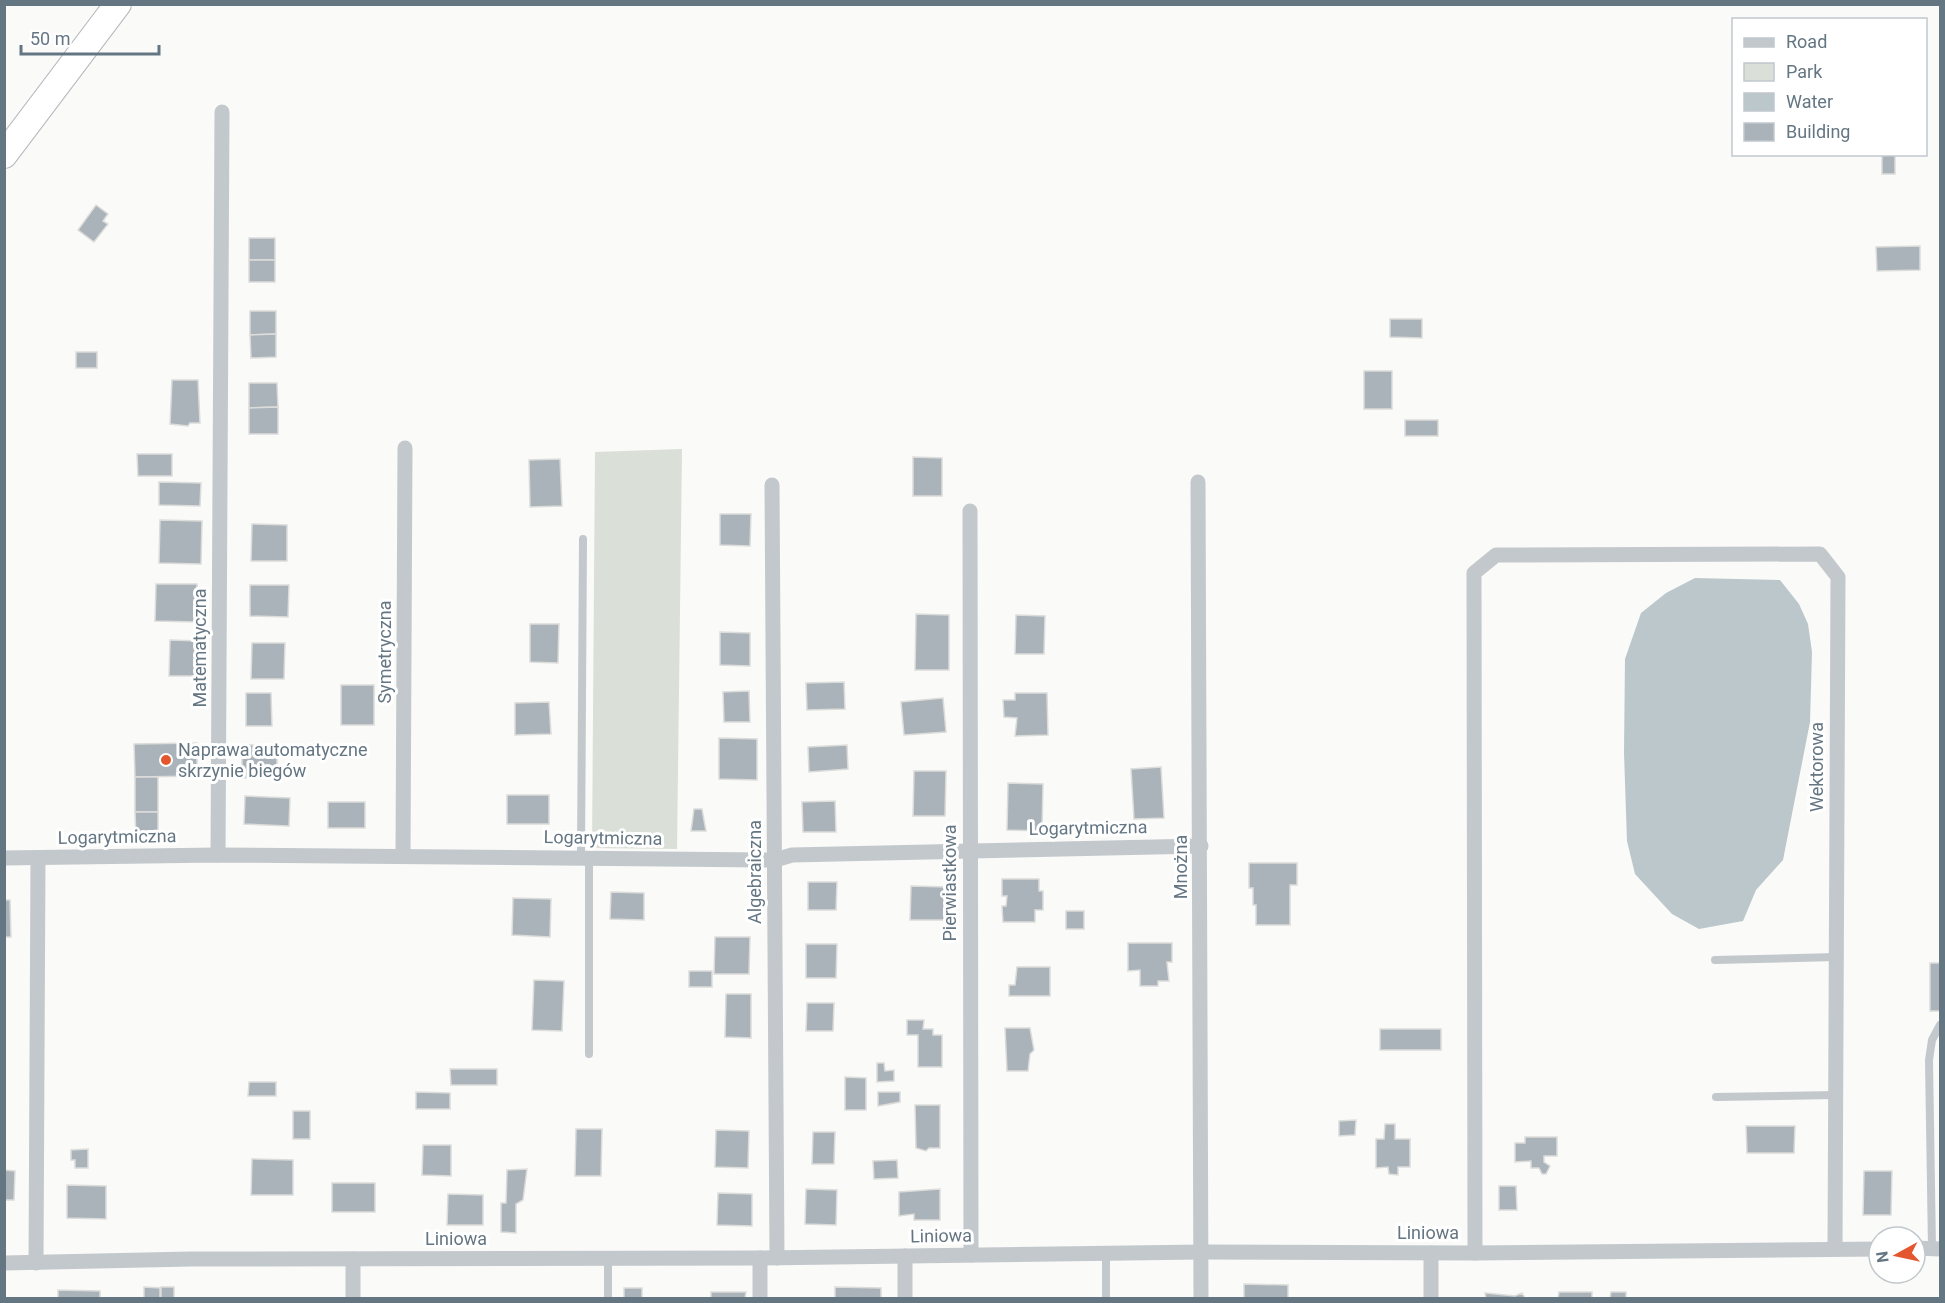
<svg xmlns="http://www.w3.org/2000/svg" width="1945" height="1303" viewBox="0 0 1945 1303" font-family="Roboto,sans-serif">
  <rect width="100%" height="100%" fill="#fafaf8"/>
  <!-- green -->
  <polygon fill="#dadfd7" points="682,449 677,849 592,848 595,452"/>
  <!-- water -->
  <polygon fill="#bbc7cb" points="1695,578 1780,580 1799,604 1808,624 1812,652 1810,722 1783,860 1756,890 1743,921 1699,929 1672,914 1635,874 1627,841 1624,753 1625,659 1641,613 1666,593"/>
  <!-- building -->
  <g fill="#aab3b9" stroke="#dcdcda" stroke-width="1.5">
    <rect x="1882" y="154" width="13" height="20"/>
    <polygon points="96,205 108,214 103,221 108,224 94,242 78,230"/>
    <rect x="249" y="238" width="26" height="22"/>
    <polygon points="1920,246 1920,270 1877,271 1876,247"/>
    <rect x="249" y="260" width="26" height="22"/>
    <polygon points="250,311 276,311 276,334 250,335"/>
    <polygon points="1390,319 1422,319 1422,338 1390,337"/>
    <polygon points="276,334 276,357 251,358 250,335"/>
    <rect x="76" y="352" width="21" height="16"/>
    <rect x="1364" y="371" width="28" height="38"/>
    <polygon points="172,380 198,380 200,423 190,423 188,426 170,424"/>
    <polygon points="249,383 277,383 278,407 249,408"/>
    <polygon points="278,407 278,434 249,434 249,408"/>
    <rect x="1405" y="420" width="33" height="16"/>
    <polygon points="137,454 172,454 172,476 138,476"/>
    <polygon points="913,457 942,458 942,496 913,496"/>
    <polygon points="560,459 562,506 530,507 529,460"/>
    <polygon points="159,482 201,483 200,506 159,505"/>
    <polygon points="720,514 751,514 750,546 720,545"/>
    <polygon points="160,520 202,521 201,564 159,563"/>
    <polygon points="252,524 287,525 287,561 251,561"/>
    <polygon points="156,584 197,584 197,622 155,621"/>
    <polygon points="250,585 289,585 288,617 250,616"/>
    <polygon points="916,614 949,615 949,670 915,670"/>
    <polygon points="1016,615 1045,616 1044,654 1015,654"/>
    <polygon points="530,624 559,624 558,663 530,662"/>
    <polygon points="720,632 750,633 750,666 720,665"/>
    <polygon points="170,640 199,641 199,676 169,676"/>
    <polygon points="252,643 285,643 284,679 251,679"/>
    <polygon points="844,682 845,709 807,710 806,683"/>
    <rect x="341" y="685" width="33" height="40"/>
    <polygon points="749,691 750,722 724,722 723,692"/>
    <polygon points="246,693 271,693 272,726 246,726"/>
    <polygon points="1015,693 1047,693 1048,735 1015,736 1017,718 1004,717 1003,700 1015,700"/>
    <polygon points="943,698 946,732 904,735 901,702"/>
    <polygon points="549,702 551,734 515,735 515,703"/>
    <polygon points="719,738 757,739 757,780 719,779"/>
    <polygon points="197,743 197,776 135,777 134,744"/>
    <rect x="242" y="745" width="35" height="33"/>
    <polygon points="847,745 848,769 809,772 808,747"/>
    <polygon points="1161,767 1164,818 1134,819 1131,769"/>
    <polygon points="914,771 946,771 945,816 913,816"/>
    <rect x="135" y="777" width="23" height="35"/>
    <polygon points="1008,783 1043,784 1042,831 1007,830"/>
    <rect x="507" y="795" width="42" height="29"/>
    <polygon points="245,796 290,798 289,826 244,824"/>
    <polygon points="835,801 836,832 803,832 802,802"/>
    <rect x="328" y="802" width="37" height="26"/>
    <polygon points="694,809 702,809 706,831 691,831"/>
    <polygon points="135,812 158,812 158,840 136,840"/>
    <polygon points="1249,863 1297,863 1297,885 1290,885 1290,925 1256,925 1256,905 1253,905 1253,888 1249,888"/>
    <polygon points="1002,879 1039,879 1039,891 1043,891 1043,910 1035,910 1035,922 1003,922 1002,906 1006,906 1007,896 1002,896"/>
    <polygon points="808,882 837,882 836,910 808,910"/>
    <polygon points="911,886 945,887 944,920 910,920"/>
    <polygon points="611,892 644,893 644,920 610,919"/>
    <polygon points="513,898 551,899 550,937 512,935"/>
    <polygon points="4,900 10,900 11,937 4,937"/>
    <rect x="1066" y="911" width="18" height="18"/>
    <polygon points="715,937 750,937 749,974 714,974"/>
    <polygon points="1128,943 1172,943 1172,962 1167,962 1169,981 1158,981 1158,986 1140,986 1140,970 1128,971"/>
    <polygon points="806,944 837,944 836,978 806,978"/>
    <rect x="1930" y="963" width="10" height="48"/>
    <polygon points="1017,967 1050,967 1050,996 1009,996 1009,985 1015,985"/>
    <rect x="689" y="971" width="23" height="16"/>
    <polygon points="534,980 564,981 562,1031 532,1030"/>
    <polygon points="726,994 751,994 751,1038 725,1037"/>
    <polygon points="807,1003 834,1003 833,1031 806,1031"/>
    <polygon points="907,1020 924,1020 923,1029 933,1029 933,1035 942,1035 942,1067 918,1067 918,1035 907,1035"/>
    <polygon points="1005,1028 1030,1028 1034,1050 1030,1054 1028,1071 1007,1071"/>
    <rect x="1380" y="1029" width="61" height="21"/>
    <polygon points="877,1063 884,1063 885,1071 894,1070 894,1081 877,1082"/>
    <polygon points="450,1069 497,1069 497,1085 451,1085"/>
    <polygon points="845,1077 866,1078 866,1110 845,1110"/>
    <polygon points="249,1082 276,1082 276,1096 248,1096"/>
    <polygon points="416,1092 450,1093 450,1109 416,1109"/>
    <polygon points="878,1092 900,1092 900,1102 878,1106"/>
    <polygon points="915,1105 940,1105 940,1148 929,1148 926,1151 916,1148"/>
    <rect x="293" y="1111" width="17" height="28"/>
    <polygon points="1356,1120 1355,1135 1339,1136 1339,1121"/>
    <polygon points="1385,1124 1395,1124 1395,1139 1410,1139 1410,1167 1398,1167 1398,1175 1389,1174 1388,1167 1376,1168 1376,1139 1384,1139"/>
    <polygon points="1746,1126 1795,1126 1794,1153 1747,1153"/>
    <polygon points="576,1129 602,1129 601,1176 575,1176"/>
    <polygon points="716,1130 749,1131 748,1168 715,1167"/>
    <polygon points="813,1132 835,1132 834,1164 812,1164"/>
    <polygon points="1525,1137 1557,1137 1557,1156 1544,1156 1544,1162 1550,1166 1546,1174 1542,1174 1539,1168 1531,1168 1531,1161 1515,1162 1515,1143 1525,1143"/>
    <polygon points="423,1145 451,1145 451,1176 422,1175"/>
    <polygon points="88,1149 88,1168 75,1168 75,1160 71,1160 71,1150"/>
    <polygon points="252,1159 293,1160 293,1195 251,1195"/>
    <polygon points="897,1160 898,1178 874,1179 873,1161"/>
    <polygon points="527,1169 523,1200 516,1204 516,1233 501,1232 501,1203 506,1203 507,1170"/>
    <polygon points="4,1170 15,1171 14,1200 4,1200"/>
    <polygon points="1864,1171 1892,1171 1891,1215 1863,1215"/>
    <rect x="332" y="1183" width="43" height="29"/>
    <polygon points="67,1185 106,1186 106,1219 67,1218"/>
    <polygon points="1499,1186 1516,1186 1517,1210 1499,1210"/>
    <polygon points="806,1189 837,1190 836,1225 805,1224"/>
    <polygon points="940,1189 940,1220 914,1220 914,1214 899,1216 899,1192"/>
    <polygon points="718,1193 752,1194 752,1226 717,1225"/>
    <polygon points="448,1194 483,1195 483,1225 447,1225"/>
    <polygon points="1244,1284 1288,1285 1288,1298 1244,1298"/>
    <polygon points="144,1287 160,1288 160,1298 144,1298"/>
    <rect x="161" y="1287" width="13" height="11"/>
    <polygon points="835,1287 881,1288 881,1298 835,1298"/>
    <rect x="624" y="1288" width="18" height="10"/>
    <polygon points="58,1290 100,1291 100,1298 58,1298"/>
    <polygon points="711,1292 746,1292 745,1298 711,1298"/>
    <polygon points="1559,1292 1592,1292 1592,1298 1558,1298"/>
    <polygon points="1611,1292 1626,1292 1626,1298 1610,1298"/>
    <polygon points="1485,1293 1515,1296 1522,1293 1525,1298 1486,1298"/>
  </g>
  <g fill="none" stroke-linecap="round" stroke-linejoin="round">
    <!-- trunk casing -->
    <g stroke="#b4b9bd" stroke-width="28">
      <polyline id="trunk" points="4,155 118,4"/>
    </g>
    <!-- service -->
    <g stroke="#c3c8cc" stroke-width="8">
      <polyline points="581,857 583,539"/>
      <polyline points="1715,960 1836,957"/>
      <polyline points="589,1054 589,858"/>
      <polyline points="1716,1097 1836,1095"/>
      <polyline points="1932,1249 1929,1060 1932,1040 1940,1025"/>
      <polyline points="608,1258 608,1298"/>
      <polyline points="1106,1298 1106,1253"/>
    </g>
    <!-- minor -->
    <g stroke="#c3c8cc" stroke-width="15">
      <polyline points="1198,482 1201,1298"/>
      <polyline points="772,485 777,1258"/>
      <polyline points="970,511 971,1255"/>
      <polyline points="218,855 222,112"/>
      <polyline points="403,856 405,448"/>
      <polyline points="4,858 218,855 775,860 792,855 1201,846"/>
      <polyline points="1915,1248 1940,1249"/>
      <polyline points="1431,1253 1431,1298"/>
      <polyline points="1475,1253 1474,573 1496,555 1820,554 1838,577 1835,1249"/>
      <polyline points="760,1258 760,1298"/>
      <polyline points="4,1263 191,1259 760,1258 1202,1252 1475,1253 1879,1249"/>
      <polyline points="36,1263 38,858"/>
      <polyline points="353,1298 353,1259"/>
      <polyline points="905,1298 905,1256"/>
    </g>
    <!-- trunk -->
    <use href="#trunk" stroke="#fff" stroke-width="26"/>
  </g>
  <!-- markers -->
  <circle fill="#e4572e" stroke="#fff" stroke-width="2" cx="166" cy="760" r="6"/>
  <g text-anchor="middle" stroke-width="6" stroke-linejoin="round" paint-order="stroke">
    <!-- street labels -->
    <g font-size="18" fill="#657683" stroke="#fff">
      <text transform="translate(200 648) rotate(-90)" y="6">Matematyczna</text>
      <text transform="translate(385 652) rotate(-90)" y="6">Symetryczna</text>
      <text transform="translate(1817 767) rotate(-90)" y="6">Wektorowa</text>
      <text transform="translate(1088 828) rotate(-1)" y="6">Logarytmiczna</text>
      <text transform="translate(117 837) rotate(-1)" y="6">Logarytmiczna</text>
      <text transform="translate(603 838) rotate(1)" y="6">Logarytmiczna</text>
      <text transform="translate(1181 867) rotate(-90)" y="6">Mnożna</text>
      <text transform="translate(755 872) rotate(-90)" y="6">Algebraiczna</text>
      <text transform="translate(950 883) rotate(-90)" y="6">Pierwiastkowa</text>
      <text x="1428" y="1239">Liniowa</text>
      <text transform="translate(941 1236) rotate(-1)" y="6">Liniowa</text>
      <text x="456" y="1245">Liniowa</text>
    </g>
    <!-- poi labels -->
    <g font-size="18" fill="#657683" stroke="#fff" text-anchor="start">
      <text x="178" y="756">Naprawa automatyczne<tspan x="178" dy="21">skrzynie biegów</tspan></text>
    </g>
  </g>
  <!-- border -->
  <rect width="1945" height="1303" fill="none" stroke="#657683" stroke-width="12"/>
  <!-- legend -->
  <rect x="1732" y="18" width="195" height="138" fill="#ffffff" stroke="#c1c8cd" stroke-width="1.5"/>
  <rect x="1744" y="38" width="30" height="9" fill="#c3c8cc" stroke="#c1c8cd" stroke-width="1.5"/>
  <text x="1786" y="48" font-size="18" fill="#657683">Road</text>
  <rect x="1744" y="63" width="30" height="18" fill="#dadfd7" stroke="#c1c8cd" stroke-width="1.5"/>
  <text x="1786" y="78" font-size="18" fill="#657683">Park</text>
  <rect x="1744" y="93" width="30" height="18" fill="#bbc7cb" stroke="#c1c8cd" stroke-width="1.5"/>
  <text x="1786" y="108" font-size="18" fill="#657683">Water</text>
  <rect x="1744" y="123" width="30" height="18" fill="#aab3b9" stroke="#c1c8cd" stroke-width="1.5"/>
  <text x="1786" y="138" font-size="18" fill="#657683">Building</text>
  <!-- north arrow -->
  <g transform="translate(1897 1255) rotate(262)"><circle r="28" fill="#ffffff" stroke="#c1c8cd" stroke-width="1.5"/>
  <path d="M0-4.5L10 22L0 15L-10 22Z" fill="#e4572e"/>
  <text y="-9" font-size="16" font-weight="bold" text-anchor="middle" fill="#657683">N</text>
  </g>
  <!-- scale -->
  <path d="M21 45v9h138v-9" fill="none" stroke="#657683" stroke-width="3"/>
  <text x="30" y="45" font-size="18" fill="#657683" stroke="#ffffff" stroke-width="4.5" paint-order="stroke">50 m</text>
</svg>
